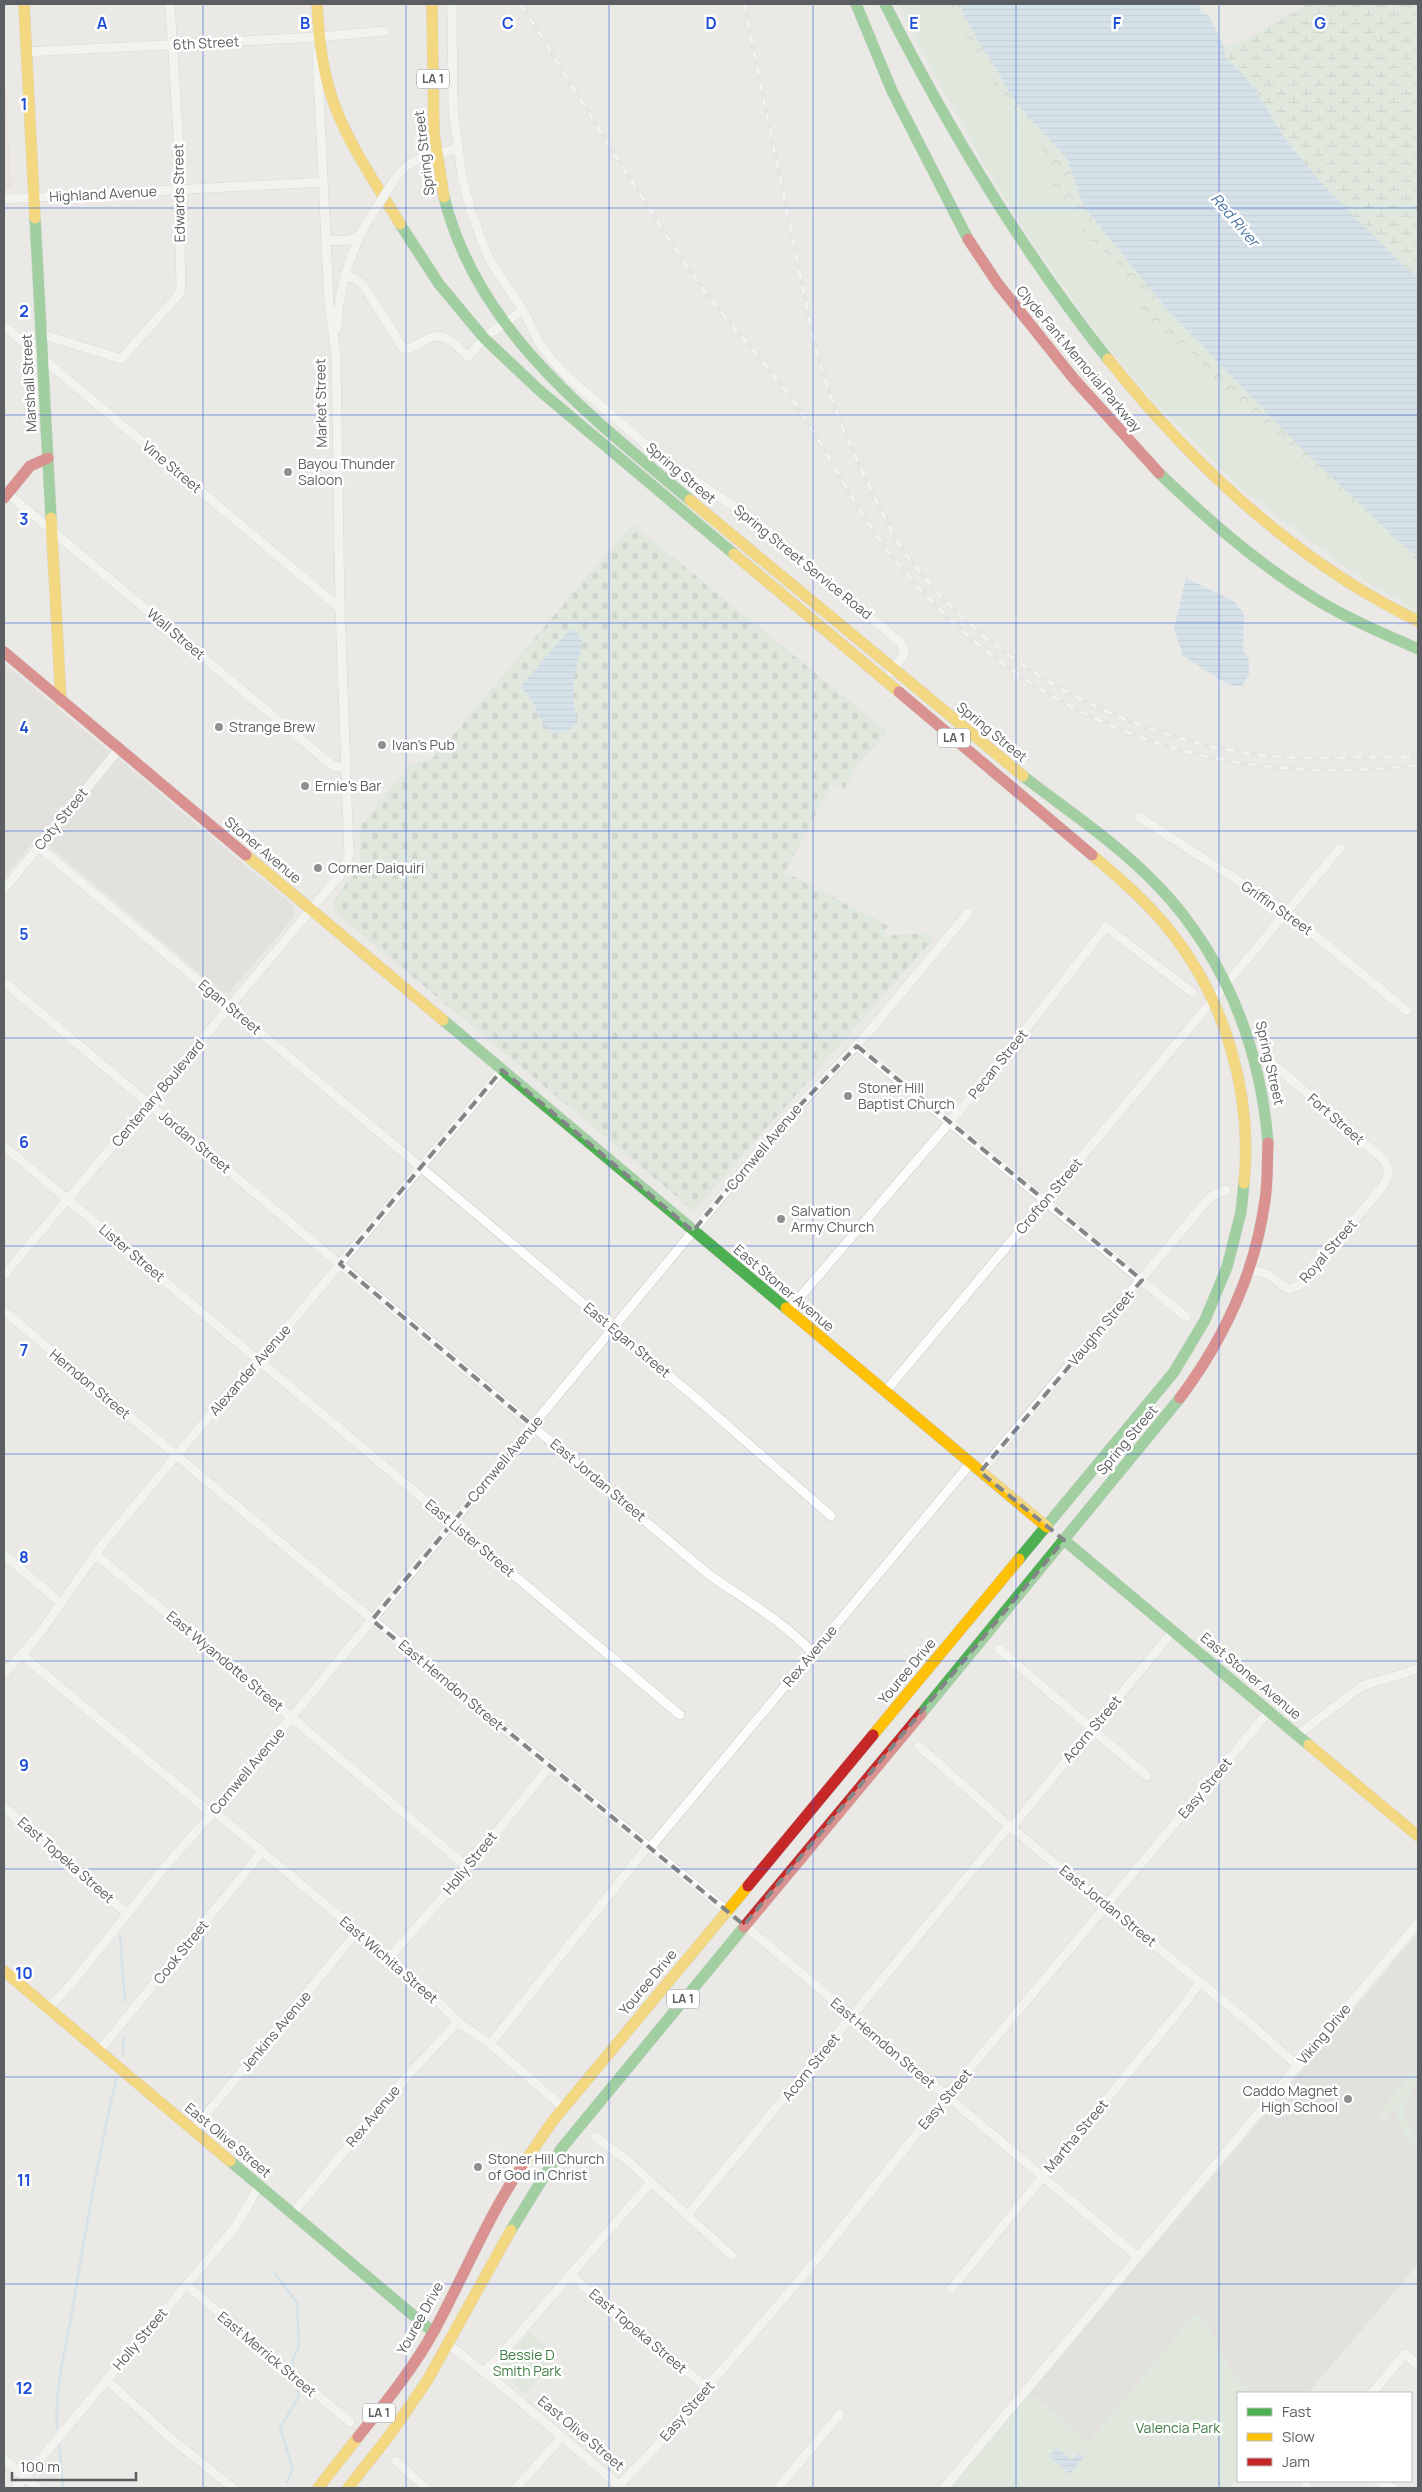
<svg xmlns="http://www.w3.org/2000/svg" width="1422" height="2492" viewBox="0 0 1422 2492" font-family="Manrope,sans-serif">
  <defs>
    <pattern id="forest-crowns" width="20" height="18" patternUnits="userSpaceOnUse" patternTransform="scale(1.25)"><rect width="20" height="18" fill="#d5e4d2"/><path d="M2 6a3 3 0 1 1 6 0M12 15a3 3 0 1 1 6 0" fill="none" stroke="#b0bcae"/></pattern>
    <pattern id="wetland-marsh" width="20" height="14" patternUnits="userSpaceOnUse" patternTransform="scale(1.25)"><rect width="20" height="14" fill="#d5e4d2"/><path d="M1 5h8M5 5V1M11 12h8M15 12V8" fill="none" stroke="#b0bcae"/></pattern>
    <pattern id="cemetery-stones" width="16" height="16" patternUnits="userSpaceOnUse" patternTransform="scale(1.25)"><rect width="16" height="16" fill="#d5e4d2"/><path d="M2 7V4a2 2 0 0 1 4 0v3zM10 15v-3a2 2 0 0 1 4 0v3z" fill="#b0bcae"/></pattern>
    <pattern id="water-rules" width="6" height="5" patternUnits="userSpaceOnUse" patternTransform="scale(1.25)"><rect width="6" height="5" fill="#bfdaef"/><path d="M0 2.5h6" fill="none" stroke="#9eb4c5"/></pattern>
  </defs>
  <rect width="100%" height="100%" fill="#eae9e5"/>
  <!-- industrial -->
  <polygon fill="#dad8d5" points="4,663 293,905 295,913 290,922 229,993 222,992 38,837 4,877"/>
  <!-- education -->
  <polygon fill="#dad8d4" points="1418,1933 1418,2264 1308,2393 1252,2393 1235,2378 1195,2313 1089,2442 1030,2393"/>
  <!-- medical -->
  <polygon fill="#e5dbd9" points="4,68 12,189 4,189"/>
  <!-- green -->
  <g fill="#d5e4d2">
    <polygon points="898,4 947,4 950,13 1013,113 1040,143 1055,188 1091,242 1116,261 1142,308 1175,347 1192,353 1236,407 1274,437 1330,487 1389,549 1418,569 1418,611 1364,581 1240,488 1150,398 1098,335 1036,248 995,183 915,39"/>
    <path d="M 1418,2065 L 1418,2080 L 1406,2102 L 1405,2114 L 1408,2125 L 1418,2138 L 1418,2149 C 1404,2138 1397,2125 1396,2107 L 1385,2120 L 1377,2114 Z"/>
    <polygon points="1195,2313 1208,2325 1235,2378 1252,2393 1238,2393 1238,2478 1230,2488 944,2488 1026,2390 1089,2442"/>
    <polygon points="529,2332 557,2356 526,2393 497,2370"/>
  </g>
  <!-- forest -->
  <polygon fill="url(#forest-crowns)" points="947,4 960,4 965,18 1016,103 1067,159 1084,207 1164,306 1305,451 1404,546 1418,556 1418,569 1389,549 1330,487 1274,437 1236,407 1192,353 1176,347 1142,309 1116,261 1091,242 1054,188 1040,143 1013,113 950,13"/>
  <!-- wetland -->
  <path fill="url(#wetland-marsh)" d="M 1308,4 L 1418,4 L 1418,277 L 1404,266 C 1366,227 1324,190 1291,146 C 1269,117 1255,79 1225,58 L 1224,47 L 1253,36 Z"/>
  <!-- cemetery -->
  <polygon fill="url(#cemetery-stones)" points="632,524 888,732 858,763 844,789 832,783 785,872 888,926 883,936 925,933 933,939 694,1211 336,913 333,902 360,864 361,826 410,764 431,760"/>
  <!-- water -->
  <g fill="url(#water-rules)">
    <path d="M 960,4 L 1198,4 L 1202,13 L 1209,16 L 1224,47 L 1225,58 C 1255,80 1269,117 1291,146 C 1324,190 1366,227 1404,266 L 1418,277 L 1418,556 L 1404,546 L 1299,446 L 1164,306 L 1084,207 L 1067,159 L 1016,103 L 965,18 Z"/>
    <polygon points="1186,578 1235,602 1244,614 1243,650 1249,661 1249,675 1242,686 1233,686 1221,680 1183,656 1174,629"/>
    <path d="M 574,629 L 583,643 C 575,669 569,695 578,722 C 574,727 571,728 566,731 C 547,739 540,718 534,705 C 531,698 525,692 521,686 L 569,630 Z"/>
    <polygon points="1056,2447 1072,2460 1079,2453 1084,2457 1070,2474 1049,2456"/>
  </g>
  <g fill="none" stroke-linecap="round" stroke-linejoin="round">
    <!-- stream -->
    <g stroke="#bfdaef" stroke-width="2.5">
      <polyline points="120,1936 125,2001"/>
      <polyline points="123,2054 123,2038"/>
      <polyline points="274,2272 297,2303 299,2346 292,2362 293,2368"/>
      <path d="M 57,2429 C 54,2391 66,2349 72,2312 C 85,2234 98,2157 116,2080"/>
      <polyline points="59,2445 63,2488"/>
      <polyline points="287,2482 293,2469 280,2428 299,2396 297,2387"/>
    </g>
    <!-- street casing -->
    <g stroke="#c7c7c7" stroke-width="10">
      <g id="street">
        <polyline points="452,4 453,108 462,177 471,211 489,259 523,310 538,341 551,359 569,378 660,457 757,522 901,643 905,653 891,672"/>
        <polyline points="27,52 319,37 385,31"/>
        <path d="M 397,176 C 413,156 433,154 457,149"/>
        <polyline points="4,199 323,182"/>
        <polyline points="326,241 350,240 360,234"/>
        <path d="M 345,276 L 356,279 L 364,286 L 402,347 L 408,349 C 416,347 422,341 430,338 C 446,331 458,347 468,357 L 484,338 L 523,310"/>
        <polyline points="4,326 340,608"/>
        <path d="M 337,329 C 338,292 349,255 367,222"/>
        <polyline points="41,334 121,359 181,292 178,133 170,4"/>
        <polyline points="7,493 333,766 346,768"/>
        <polyline points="1139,817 1287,912 1407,1011"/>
        <polyline points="39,847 703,1404 831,1516"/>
        <polyline points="4,889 119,749"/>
        <path d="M 4,982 L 707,1573 C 743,1599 782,1620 813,1653"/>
        <polyline points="857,1046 1186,1317"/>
        <polyline points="4,1146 680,1715"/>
        <polyline points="1251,1270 1269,1275 1288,1289 1300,1285 1383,1186 1389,1172 1385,1161 1278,1068"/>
        <polyline points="4,1275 340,875 349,855 340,608 336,355 329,303 317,52"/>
        <polyline points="4,1311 472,1703 727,1911"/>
        <polyline points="788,1311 985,1081 1106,927 1192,992"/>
        <polyline points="885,1392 1340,848"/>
        <polyline points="980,1472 1203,1205 1212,1196 1226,1190"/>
        <polyline points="95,1554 291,1717 467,1867"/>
        <polyline points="4,1555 61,1603"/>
        <polyline points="999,1649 1147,1776"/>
        <polyline points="22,1655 212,1814"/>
        <polyline points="4,1674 40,1633 102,1545 230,1391 259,1361 502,1070"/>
        <polyline points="1297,1735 1362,1686 1418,1669"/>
        <polyline points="919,1746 1009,1826 1245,2019 1298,2066"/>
        <polyline points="4,1807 128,1914"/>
        <polyline points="214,1811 428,1991 458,2022 490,2044 564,2108"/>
        <polyline points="1011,1828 1173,1631"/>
        <polyline points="650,1848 970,1464"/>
        <polyline points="744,1925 1138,2257"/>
        <polyline points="388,1959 452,1887 550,1766"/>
        <polyline points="48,2008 72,1983 164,1868 214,1811 780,1126 868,1033 968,913"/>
        <polyline points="490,2044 648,1846"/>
        <polyline points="99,2051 262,1852"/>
        <polyline points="193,2130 357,1932"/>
        <polyline points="595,2137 626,2159 732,2256"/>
        <polyline points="293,2213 407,2076 458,2022"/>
        <polyline points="688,2214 1009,1826"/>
        <polyline points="569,2274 707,2388"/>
        <polyline points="186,2285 350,2422"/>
        <polyline points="951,2289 1183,2006 1200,1982"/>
        <polyline points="449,2345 502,2386 622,2488"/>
        <polyline points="484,2372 499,2357 651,2182"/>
        <polyline points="106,2379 168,2436 233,2488"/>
        <polyline points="1372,2393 1405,2354 1418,2365"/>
        <polyline points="4,2459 38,2488"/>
        <polyline points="396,2461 426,2488"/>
        <polyline points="1377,2481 1393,2488"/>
        <polyline points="619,2485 653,2450 808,2270 946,2097 1269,1711"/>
        <polyline points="16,2488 236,2226 259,2186"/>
        <polyline points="516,2488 562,2437"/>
        <polyline points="778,2488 840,2414"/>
        <polyline points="944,2488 1418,1923"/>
        <polyline points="1305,2488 1307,2481"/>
      </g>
    </g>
    <!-- fast casing -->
    <g stroke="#c7c7c6" stroke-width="12">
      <g id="fast">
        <polyline points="856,4 892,91 968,239"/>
        <path d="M 885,4 C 948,128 1021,250 1108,359"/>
        <path d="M 444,197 C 477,331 590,416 690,500"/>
        <polyline points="35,218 51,518"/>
        <polyline points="400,224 439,284 484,338 539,390 734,554"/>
        <path d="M 1159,473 C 1205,517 1252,559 1306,593 C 1341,616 1380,632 1418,649"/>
        <path d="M 1023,776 C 1064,808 1108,837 1145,873 C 1220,944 1260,1041 1268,1143"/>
        <polyline points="443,1020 786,1308"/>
        <polyline points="1064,1540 1309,1745"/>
        <polyline points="1019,1559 1174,1372 1205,1320 1227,1267 1241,1212 1244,1183"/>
        <polyline points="921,1714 1180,1398"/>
        <polyline points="230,2161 433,2332"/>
        <polyline points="511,2230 561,2149 744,1927"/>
      </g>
    </g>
    <!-- slow casing -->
    <g stroke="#c7c7c6" stroke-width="12">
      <g id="slow">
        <polyline points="24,4 35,218"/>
        <path d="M 317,4 C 319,41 323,79 338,114 C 354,153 379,188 400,224"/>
        <polyline points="432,4 434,133 444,197"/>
        <path d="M 1108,359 C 1192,464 1296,562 1418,621"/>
        <polyline points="690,500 1023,776"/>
        <polyline points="51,518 61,701"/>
        <polyline points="734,554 899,692"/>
        <polyline points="246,855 443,1020"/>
        <path d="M 1092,855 C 1118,877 1145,900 1166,926 C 1225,997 1253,1093 1244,1183"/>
        <polyline points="786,1308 1047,1527"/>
        <polyline points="873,1735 1019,1559"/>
        <polyline points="1309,1745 1418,1836"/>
        <polyline points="4,1971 230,2161"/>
        <polyline points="522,2166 552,2122 748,1886"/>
        <polyline points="318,2488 358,2437"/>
        <polyline points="348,2488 389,2436 427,2381 511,2230"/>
      </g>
    </g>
    <!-- jam casing -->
    <g stroke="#c7c7c6" stroke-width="12">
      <g id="jam">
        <polyline points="968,239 998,284 1074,379 1159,473"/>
        <polyline points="4,498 30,466 48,458"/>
        <polyline points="4,652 246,855"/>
        <polyline points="899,692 1092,855"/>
        <path d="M 1180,1398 C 1224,1339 1255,1274 1265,1200 C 1268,1182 1267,1162 1268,1143"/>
        <polyline points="748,1886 873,1735"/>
        <polyline points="744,1927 921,1714"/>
        <path d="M 358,2437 C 385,2403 413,2369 434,2331 C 464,2276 487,2218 522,2166"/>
      </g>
    </g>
    <!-- street -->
    <use href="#street" stroke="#fcfcfb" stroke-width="9"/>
    <!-- fast -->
    <use href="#fast" stroke="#4caf50" stroke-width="11"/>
    <!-- slow -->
    <use href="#slow" stroke="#ffc107" stroke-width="11"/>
    <!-- jam -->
    <use href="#jam" stroke="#c62828" stroke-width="11"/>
    <!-- rail casing -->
    <g stroke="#e2e1e1" stroke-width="4.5">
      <g id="rail">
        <path d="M 521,4 C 576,91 629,180 687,266 C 717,311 756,351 789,395 C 826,446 852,505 891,555 C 1022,720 1211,791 1418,765"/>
        <path d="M 744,4 L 813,337 C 826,389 845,436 869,485 C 881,510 892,535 908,557 C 987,662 1111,729 1239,752 C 1276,759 1315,758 1353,757 C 1375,757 1397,758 1418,756"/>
      </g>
    </g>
    <!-- rail -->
    <use href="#rail" stroke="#fff" stroke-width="2.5" stroke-dasharray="8" stroke-linecap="butt"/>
    <!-- street-bridge casing -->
    <g stroke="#c7c7c7" stroke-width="10" stroke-linecap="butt">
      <polyline id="street-bridge" points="367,222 397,176"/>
    </g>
    <!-- street-bridge -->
    <use href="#street-bridge" stroke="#fcfcfb" stroke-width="9"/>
  </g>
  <!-- marked area -->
  <path d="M0 0H1422V2492H0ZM 857,1046 L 1142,1280 L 980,1472 L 1064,1540 L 744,1925 L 372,1620 L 533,1426 L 340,1264 L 502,1070 L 693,1231 L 780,1126 Z" fill="#eae9e5" fill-opacity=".55" fill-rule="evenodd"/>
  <path fill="none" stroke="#838587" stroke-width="4" stroke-dasharray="10 6" stroke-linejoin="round" d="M 857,1046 L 1142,1280 L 980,1472 L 1064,1540 L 744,1925 L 372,1620 L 533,1426 L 340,1264 L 502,1070 L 693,1231 L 780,1126 Z"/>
  <!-- grid -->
  <path fill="none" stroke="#1d4ed8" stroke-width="1" stroke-opacity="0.55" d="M 203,4 L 203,2488M 406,4 L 406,2488M 609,4 L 609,2488M 813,4 L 813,2488M 1016,4 L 1016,2488M 1219,4 L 1219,2488M 4,208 L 1418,208M 4,415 L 1418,415M 4,623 L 1418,623M 4,831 L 1418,831M 4,1038 L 1418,1038M 4,1246 L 1418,1246M 4,1454 L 1418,1454M 4,1661 L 1418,1661M 4,1869 L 1418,1869M 4,2077 L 1418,2077M 4,2284 L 1418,2284"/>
  <!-- markers -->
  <g fill="#8d8f90" stroke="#fff" stroke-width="2">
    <circle cx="288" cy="472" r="5"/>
    <circle cx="219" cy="727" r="5"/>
    <circle cx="382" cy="745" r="5"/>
    <circle cx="305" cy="786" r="5"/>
    <circle cx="318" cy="868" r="5"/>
    <circle cx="848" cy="1096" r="5"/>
    <circle cx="781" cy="1219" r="5"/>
    <circle cx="1348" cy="2099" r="5"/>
    <circle cx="478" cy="2167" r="5"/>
  </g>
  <g text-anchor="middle" stroke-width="5" stroke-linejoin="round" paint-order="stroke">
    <!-- shield labels -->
    <g fill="#fff" stroke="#8c8e91" stroke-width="1">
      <rect x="417" y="69.5" width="32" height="19" rx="4"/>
      <rect x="938" y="728.5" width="32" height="19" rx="4"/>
      <rect x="667" y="1989.5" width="32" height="19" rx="4"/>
      <rect x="363" y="2403.5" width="32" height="19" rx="4"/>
    </g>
    <g font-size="12" font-weight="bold" fill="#5b5e62">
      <text x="433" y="83">LA 1</text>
      <text x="954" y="742">LA 1</text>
      <text x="683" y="2003">LA 1</text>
      <text x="379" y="2417">LA 1</text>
    </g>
    <!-- street labels -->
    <g font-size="14" fill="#5b5e62" stroke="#fff">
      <text transform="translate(206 43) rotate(-3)" y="5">6th Street</text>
      <text transform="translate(424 153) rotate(-97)" y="5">Spring Street</text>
      <text transform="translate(179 193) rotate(-91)" y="5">Edwards Street</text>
      <text transform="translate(103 194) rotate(-3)" y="5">Highland Avenue</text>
      <text transform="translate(1079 359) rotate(50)" y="5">Clyde Fant Memorial Parkway</text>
      <text transform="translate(29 383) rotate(-93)" y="5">Marshall Street</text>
      <text transform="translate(321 403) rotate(-91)" y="5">Market Street</text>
      <text transform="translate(172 467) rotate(40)" y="5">Vine Street</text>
      <text transform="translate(681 473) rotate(40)" y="5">Spring Street</text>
      <text transform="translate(803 562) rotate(39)" y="5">Spring Street Service Road</text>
      <text transform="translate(176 634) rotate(40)" y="5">Wall Street</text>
      <text transform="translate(992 732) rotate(39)" y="5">Spring Street</text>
      <text transform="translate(61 819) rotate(-51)" y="5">Coty Street</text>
      <text transform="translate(263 850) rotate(40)" y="5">Stoner Avenue</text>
      <text transform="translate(1277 908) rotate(35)" y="5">Griffin Street</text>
      <text transform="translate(230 1007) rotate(40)" y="5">Egan Street</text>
      <text transform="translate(1270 1063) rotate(77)" y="5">Spring Street</text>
      <text transform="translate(998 1064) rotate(-51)" y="5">Pecan Street</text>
      <text transform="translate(158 1093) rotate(-50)" y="5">Centenary Boulevard</text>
      <text transform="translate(1336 1119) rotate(41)" y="5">Fort Street</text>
      <text transform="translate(195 1142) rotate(40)" y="5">Jordan Street</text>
      <text transform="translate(764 1147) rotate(-50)" y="5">Cornwell Avenue</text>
      <text transform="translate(1049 1196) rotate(-50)" y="5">Crofton Street</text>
      <text transform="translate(1328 1251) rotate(-49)" y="5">Royal Street</text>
      <text transform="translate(132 1253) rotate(40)" y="5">Lister Street</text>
      <text transform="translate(784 1288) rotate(40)" y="5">East Stoner Avenue</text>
      <text transform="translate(1101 1328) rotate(-50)" y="5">Vaughn Street</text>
      <text transform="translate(627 1340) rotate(40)" y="5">East Egan Street</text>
      <text transform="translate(250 1370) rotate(-49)" y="5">Alexander Avenue</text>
      <text transform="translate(90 1384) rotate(40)" y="5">Herndon Street</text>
      <text transform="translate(1127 1440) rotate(-50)" y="5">Spring Street</text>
      <text transform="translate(505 1459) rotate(-50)" y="5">Cornwell Avenue</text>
      <text transform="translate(598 1480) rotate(40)" y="5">East Jordan Street</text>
      <text transform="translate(470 1538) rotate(40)" y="5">East Lister Street</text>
      <text transform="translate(810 1656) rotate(-50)" y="5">Rex Avenue</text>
      <text transform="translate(225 1661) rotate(40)" y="5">East Wyandotte Street</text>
      <text transform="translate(907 1671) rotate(-50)" y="5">Youree Drive</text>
      <text transform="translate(1251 1676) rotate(40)" y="5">East Stoner Avenue</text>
      <text transform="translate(451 1685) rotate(40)" y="5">East Herndon Street</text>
      <text transform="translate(1092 1729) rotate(-50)" y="5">Acorn Street</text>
      <text transform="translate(247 1771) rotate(-50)" y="5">Cornwell Avenue</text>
      <text transform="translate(1205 1788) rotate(-50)" y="5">Easy Street</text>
      <text transform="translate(66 1860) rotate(41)" y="5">East Topeka Street</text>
      <text transform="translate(470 1863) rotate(-51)" y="5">Holly Street</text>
      <text transform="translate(1108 1906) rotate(39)" y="5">East Jordan Street</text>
      <text transform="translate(181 1952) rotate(-51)" y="5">Cook Street</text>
      <text transform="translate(389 1960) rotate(41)" y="5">East Wichita Street</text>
      <text transform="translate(648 1982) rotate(-50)" y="5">Youree Drive</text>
      <text transform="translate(276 2031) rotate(-50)" y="5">Jenkins Avenue</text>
      <text transform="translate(1324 2034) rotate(-50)" y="5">Viking Drive</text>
      <text transform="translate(883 2043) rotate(40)" y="5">East Herndon Street</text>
      <text transform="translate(811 2067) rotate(-51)" y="5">Acorn Street</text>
      <text transform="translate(945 2099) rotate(-50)" y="5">Easy Street</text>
      <text transform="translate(373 2116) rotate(-50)" y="5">Rex Avenue</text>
      <text transform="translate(1076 2136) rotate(-50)" y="5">Martha Street</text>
      <text transform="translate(228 2140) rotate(40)" y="5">East Olive Street</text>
      <text transform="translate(420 2318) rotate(-61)" y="5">Youree Drive</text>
      <text transform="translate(638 2331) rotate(40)" y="5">East Topeka Street</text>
      <text transform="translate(140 2339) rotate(-50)" y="5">Holly Street</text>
      <text transform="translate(267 2354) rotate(40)" y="5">East Merrick Street</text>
      <text transform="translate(687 2411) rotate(-49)" y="5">Easy Street</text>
      <text transform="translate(581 2433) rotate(40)" y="5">East Olive Street</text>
    </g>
    <!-- poi labels -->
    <g font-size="14" fill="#5b5e62" stroke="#fff" text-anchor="start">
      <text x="298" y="469">Bayou Thunder<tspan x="298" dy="16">Saloon</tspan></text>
      <text x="229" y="732">Strange Brew</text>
      <text x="392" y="750">Ivan's Pub</text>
      <text x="315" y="791">Ernie's Bar</text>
      <text x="328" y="873">Corner Daiquiri</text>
      <text x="858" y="1093">Stoner Hill<tspan x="858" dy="16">Baptist Church</tspan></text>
      <text x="791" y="1216">Salvation<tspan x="791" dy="16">Army Church</tspan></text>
      <text x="1338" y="2096" text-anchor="end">Caddo Magnet<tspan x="1338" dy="16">High School</tspan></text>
      <text x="488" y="2164">Stoner Hill Church<tspan x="488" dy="16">of God in Christ</tspan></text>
    </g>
    <!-- park labels -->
    <g font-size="14" fill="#3f7d42" stroke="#fff">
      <text x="527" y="2360">Bessie D<tspan x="527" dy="16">Smith Park</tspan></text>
      <text x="1178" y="2433">Valencia Park</text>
    </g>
    <!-- water labels -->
    <g font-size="15" font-style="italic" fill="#4c76a3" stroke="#fff">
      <text transform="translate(1235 220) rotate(49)" y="5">Red River</text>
    </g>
  </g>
  <g font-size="16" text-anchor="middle" font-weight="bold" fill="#1d4ed8" stroke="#fff" stroke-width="5" stroke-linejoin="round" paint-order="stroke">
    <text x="102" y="29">A</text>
    <text x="305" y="29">B</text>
    <text x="508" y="29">C</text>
    <text x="711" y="29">D</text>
    <text x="914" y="29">E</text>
    <text x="1117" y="29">F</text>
    <text x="1320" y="29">G</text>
    <text x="24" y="110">1</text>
    <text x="24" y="317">2</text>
    <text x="24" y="525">3</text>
    <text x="24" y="733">4</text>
    <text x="24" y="940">5</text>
    <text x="24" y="1148">6</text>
    <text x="24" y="1356">7</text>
    <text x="24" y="1563">8</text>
    <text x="24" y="1771">9</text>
    <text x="24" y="1979">10</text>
    <text x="24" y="2186">11</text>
    <text x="24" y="2394">12</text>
  </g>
  <!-- border -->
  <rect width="1422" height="2492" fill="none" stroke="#5b5e62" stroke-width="10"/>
  <!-- legend -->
  <rect x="1237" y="2392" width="175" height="90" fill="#ffffff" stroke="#bdbfc0"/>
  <rect x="1247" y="2408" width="25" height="8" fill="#4caf50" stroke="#bdbfc0"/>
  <text x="1282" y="2417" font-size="15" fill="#5b5e62">Fast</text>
  <rect x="1247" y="2433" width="25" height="8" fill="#ffc107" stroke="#bdbfc0"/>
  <text x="1282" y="2442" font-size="15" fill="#5b5e62">Slow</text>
  <rect x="1247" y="2458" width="25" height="8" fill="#c62828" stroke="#bdbfc0"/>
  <text x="1282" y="2467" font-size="15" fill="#5b5e62">Jam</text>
  <!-- scale -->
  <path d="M12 2472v8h124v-8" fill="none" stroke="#5b5e62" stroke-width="2.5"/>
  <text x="20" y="2472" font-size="15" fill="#5b5e62" stroke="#ffffff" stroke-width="4" paint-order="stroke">100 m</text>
</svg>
